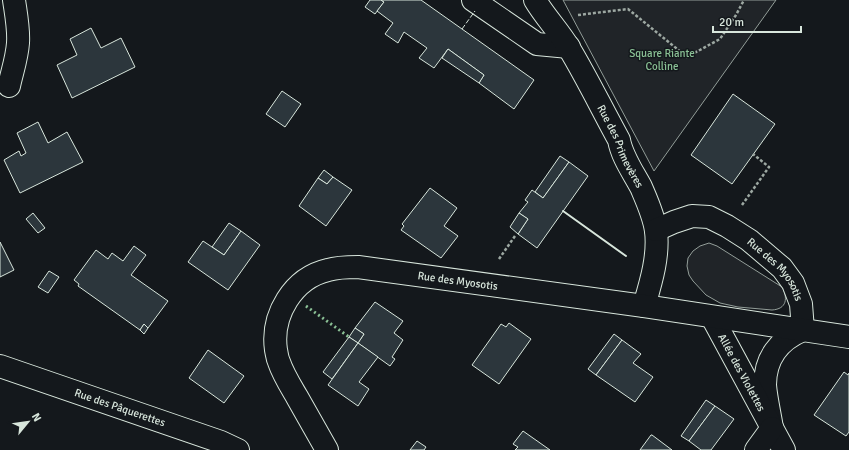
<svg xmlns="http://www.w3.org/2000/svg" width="849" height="450" viewBox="0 0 849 450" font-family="Signika,sans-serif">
  <rect width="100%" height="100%" fill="#14181c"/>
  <!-- green -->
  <g fill="#202428" stroke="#939e99">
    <polygon points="563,0 776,0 654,171"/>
    <path d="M 709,243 L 717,246 L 782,287 C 788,298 787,309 772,310 L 738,307 L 720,303 L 706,295 L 693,281 L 689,275 L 687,266 L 688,258 L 693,251 L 700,246 Z"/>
  </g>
  <!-- building -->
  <g fill="#2c363c" stroke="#d8e6dc">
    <polygon points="370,0 381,0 384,2 375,14 365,7"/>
    <polygon points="381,0 421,0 534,80 514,109 479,83 484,75 448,49 434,68 419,58 427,48 404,32 398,43 385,34 393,23 377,11 384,2"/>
    <polygon points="91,28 101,48 121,38 135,67 72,98 57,65 77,55 70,39"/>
    <polygon points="448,49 484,75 479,83 442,58"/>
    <polygon points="282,91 301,104 285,127 266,114"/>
    <polygon points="733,94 775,124 732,184 691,155"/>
    <polygon points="38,122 48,143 67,132 83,162 20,193 4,160 19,151 21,156 26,153 17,133"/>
    <polygon points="560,156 569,162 543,198 535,192"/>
    <polygon points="569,162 588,176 537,248 518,234 528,219 519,213 528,202 525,200 532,190 543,198"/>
    <polygon points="324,170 333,177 327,184 318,178"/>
    <polygon points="333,177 352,190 326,226 299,206 318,178 327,184"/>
    <polygon points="430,188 457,208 444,226 458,236 441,258 401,230 404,226 402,224"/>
    <polygon points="33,213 45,228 38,233 26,219"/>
    <polygon points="519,213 528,219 518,234 510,227"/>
    <polygon points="229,223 241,231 224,255 212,247"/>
    <polygon points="241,231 260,245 228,290 188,262 203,241 224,255"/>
    <polygon points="0,242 14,270 0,277"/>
    <polygon points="134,246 146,255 131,275 168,301 148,328 144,324 140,330 78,286 79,284 74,280 96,250 108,259 112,253 123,261"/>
    <polygon points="49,271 59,277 48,293 38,287"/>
    <polygon points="375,302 403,321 394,333 403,340 392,357 395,359 390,366 358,343 364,334 355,328"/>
    <polygon points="509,323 531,339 499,384 472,365 501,324 506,327"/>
    <polygon points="144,324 148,328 144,334 140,330"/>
    <polygon points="355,328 364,334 358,343 349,337"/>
    <polygon points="614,334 622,340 596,375 588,369"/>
    <polygon points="349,337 358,343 332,379 323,372"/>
    <polygon points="622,340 641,354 633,363 653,377 635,402 596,375"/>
    <polygon points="358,343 378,357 359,382 369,389 358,406 328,385"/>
    <polygon points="208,350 244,376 224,403 189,378"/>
    <polygon points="844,372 848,375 849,373 849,432 846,436 814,415"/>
    <polygon points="706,400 715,406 689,441 681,436"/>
    <polygon points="715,406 734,419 711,450 701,450 689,441"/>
    <polygon points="523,431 550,450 515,450 518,447 513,444"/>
    <polygon points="651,435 652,435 672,450 640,450"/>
    <polygon points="417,441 426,447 424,450 410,450"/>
  </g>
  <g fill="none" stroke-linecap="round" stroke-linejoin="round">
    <!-- minor casing -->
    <g stroke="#d8e6dc" stroke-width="24">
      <g id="minor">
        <polyline points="473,0 537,44 569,47"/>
        <path id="s1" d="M 535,0 C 545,17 559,31 569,48 C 587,78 602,109 619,140 C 622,157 633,172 641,187 C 647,201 654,216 656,231 C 659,256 651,282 644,306"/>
        <path d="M 9,86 C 12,72 17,58 18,43 C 19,29 16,14 14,0"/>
        <path id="s2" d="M 656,230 L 674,222 L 692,216 L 709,217 L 727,226 L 749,240 L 782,268 L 793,283 L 801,304 L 803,330 C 779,340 765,358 765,385 C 766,398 770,415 772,428"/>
        <path id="s3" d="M 712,317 L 784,450"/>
        <path id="s4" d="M 0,366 L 221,442 L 238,450"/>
        <path id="s5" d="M 327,450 C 317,432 307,415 297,397 C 290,385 283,374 279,362 C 277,358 277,354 276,350 C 271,315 293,278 328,270 C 338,267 348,267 358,267 L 644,306 L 849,337"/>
        <polyline points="756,450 772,428"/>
      </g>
    </g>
    <!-- path -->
    <g stroke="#9da8a2" stroke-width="2.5" stroke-dasharray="3 2" stroke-linecap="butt">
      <polyline points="578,15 628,9 687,57 720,39 736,15 744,0"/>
      <polyline points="742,205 769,167 753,154"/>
      <polyline points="499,259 515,236"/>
    </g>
    <!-- minor -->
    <use href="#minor" stroke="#14181c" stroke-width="22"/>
    <!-- hedge -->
    <polyline stroke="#8ac095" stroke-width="3" stroke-dasharray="2 3" stroke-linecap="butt" points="306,306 349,337"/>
    <!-- fence -->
    <polyline stroke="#d8e6dc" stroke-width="1" stroke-dasharray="5 2" stroke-linecap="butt" points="462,29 475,11"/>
    <!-- wall -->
    <polyline stroke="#d8e6dc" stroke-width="2" points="563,211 626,256"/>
  </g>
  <g text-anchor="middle" stroke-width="3" stroke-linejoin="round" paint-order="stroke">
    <!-- park labels -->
    <g font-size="11" fill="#8ac095" stroke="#14181c">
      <text x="662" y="57">Square Riante<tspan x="662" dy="13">Colline</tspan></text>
    </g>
    <!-- street labels -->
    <g font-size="11" fill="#d8e6dc" stroke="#14181c">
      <text dy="4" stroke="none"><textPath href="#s1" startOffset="170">Rue des Primevères</textPath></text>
      <text dy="4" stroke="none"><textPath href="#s2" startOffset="142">Rue des Myosotis</textPath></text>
      <text dy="4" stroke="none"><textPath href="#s5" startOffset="348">Rue des Myosotis</textPath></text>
      <text dy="4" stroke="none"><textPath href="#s3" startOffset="63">Allée des Violettes</textPath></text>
      <text dy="4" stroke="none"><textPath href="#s4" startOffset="127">Rue des Pâquerettes</textPath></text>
    </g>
  </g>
  <!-- north arrow -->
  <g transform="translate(28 422) rotate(61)" stroke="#14181c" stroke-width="3" paint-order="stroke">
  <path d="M0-3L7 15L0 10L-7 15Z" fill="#d8e6dc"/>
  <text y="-6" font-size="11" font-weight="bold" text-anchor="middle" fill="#d8e6dc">N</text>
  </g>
  <!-- scale -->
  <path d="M713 26v6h88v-6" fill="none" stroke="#d8e6dc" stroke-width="2"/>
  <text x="719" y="26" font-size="12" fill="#d8e6dc" stroke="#14181c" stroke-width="3" paint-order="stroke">20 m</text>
</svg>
